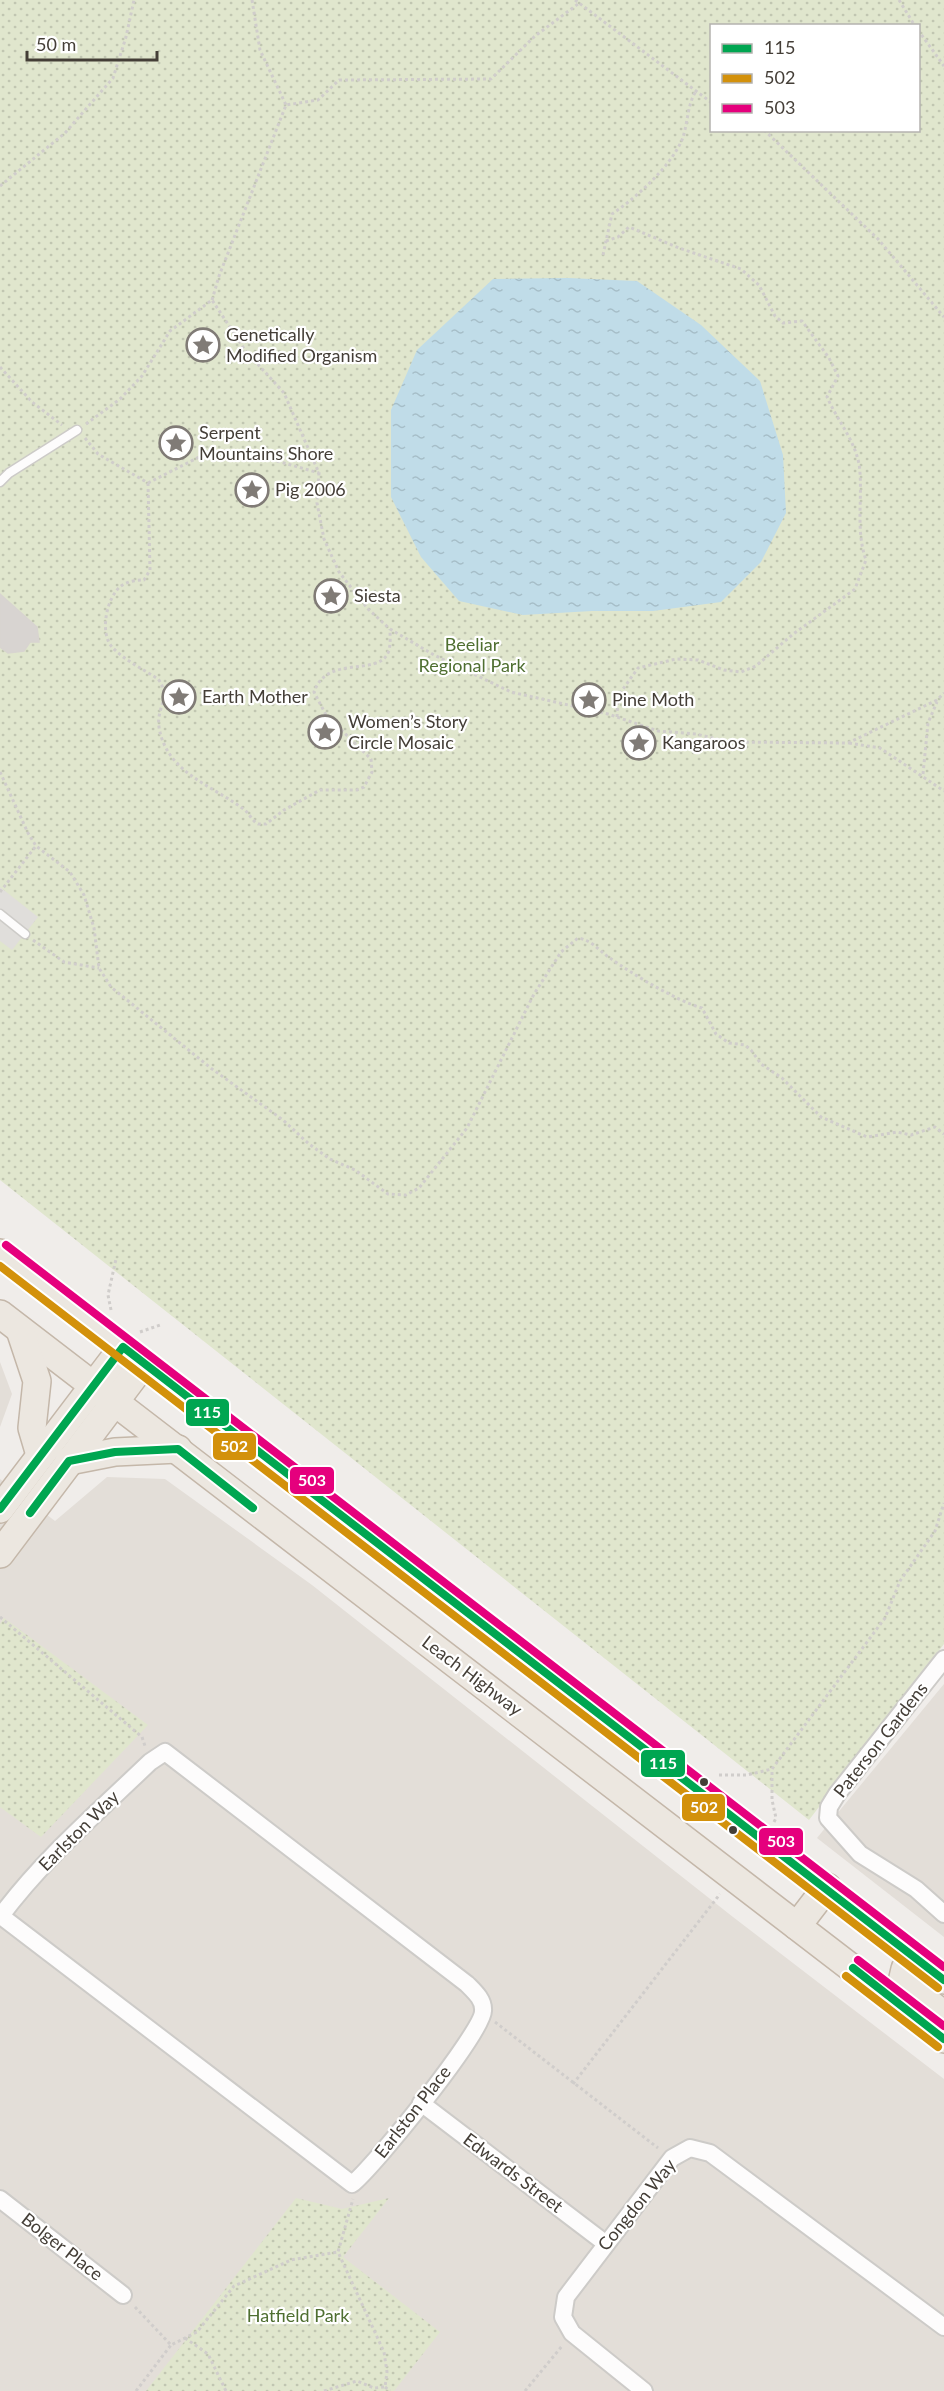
<svg xmlns="http://www.w3.org/2000/svg" width="944" height="2391" viewBox="0 0 944 2391" font-family="Lato,sans-serif">
  <defs>
    <pattern id="park-dots" width="8" height="8" patternUnits="userSpaceOnUse" patternTransform="scale(1.5)"><rect width="8" height="8" fill="#e0e6cd"/><path d="M2 2h.1M6 6h.1" fill="none" stroke="#c1c6b1" stroke-width="1.8" stroke-linecap="round"/></pattern>
    <pattern id="water-ripples" width="26" height="14" patternUnits="userSpaceOnUse" patternTransform="scale(1.5)"><rect width="26" height="14" fill="#c0dce8"/><path d="M2 4q2-2 4 0t4 0M15 11q2-2 4 0t4 0" fill="none" stroke="#a6bec8"/></pattern>
  </defs>
  <rect width="100%" height="100%" fill="#f0edea"/>
  <!-- residential -->
  <g fill="#e3ded8">
    <polygon points="0,1362 12,1394 0,1427"/>
    <polygon points="107,1477 165,1479 312,1585 733,1917 944,2079 944,2391 0,2391 0,1479 55,1521"/>
    <polygon points="944,1684 944,1937 817,1838"/>
  </g>
  <!-- park -->
  <g fill="url(#park-dots)" fill-rule="evenodd">
    <path d="M 0,0 L 944,0 L 944,1644 L 809,1820 L 0,1180 ZM 712,26 L 918,26 L 918,130 L 712,130 Z"/>
    <polygon points="4,1618 148,1725 41,1837 0,1807 0,1624"/>
    <polygon points="296,2198 342,2209 389,2198 343,2257 440,2332 394,2391 146,2391"/>
  </g>
  <!-- parking -->
  <polygon fill="#e0dedb" points="0,887 38,917 12,950 0,941"/>
  <!-- water -->
  <polygon fill="url(#water-ripples)" points="568,278 637,281 701,325 760,381 783,455 786,513 761,562 721,602 653,611 592,611 523,615 459,601 421,557 391,497 391,410 417,350 493,279"/>
  <!-- building -->
  <polygon fill="#d8d4d1" stroke="#d8d4d0" stroke-width="1.5" points="0,594 37,627 39,642 30,642 24,651 8,653 0,647"/>
  <g fill="none" stroke-linecap="round" stroke-linejoin="round">
    <!-- service casing -->
    <g stroke="#cdcbc8" stroke-width="11">
      <g id="service">
        <polyline points="0,482 9,473 77,430"/>
        <polyline points="0,914 25,934"/>
      </g>
    </g>
    <!-- minor casing -->
    <g stroke="#cdcbc8" stroke-width="20">
      <g id="minor">
        <polyline points="944,1659 837,1794 829,1807 828,1818 860,1854 916,1889 944,1914"/>
        <path d="M 0,1917 C 43,1859 98,1812 150,1762 L 165,1752 L 467,1984 C 475,1992 484,2000 483,2011 C 483,2032 373,2168 352,2184 L 1,1916"/>
        <polyline points="421,2103 605,2243"/>
        <polyline points="0,2199 123,2295"/>
        <polyline points="644,2391 572,2333 563,2317 566,2297 672,2158 690,2148 710,2153 944,2327"/>
      </g>
    </g>
    <!-- trunk casing -->
    <g stroke="#c4b7a9" stroke-width="30">
      <g id="trunk">
        <polyline points="0,1253 944,1980"/>
        <polyline points="0,1314 944,2039"/>
        <polyline points="20,1330 37,1381 32,1428 40,1455"/>
        <polyline points="69,1461 115,1452 178,1449"/>
        <polyline points="0,1509 123,1347"/>
        <polyline points="0,1554 144,1363"/>
        <polyline points="797,1926 827,1887"/>
        <polyline points="924,1964 905,1969 902,1982 944,2015"/>
      </g>
    </g>
    <!-- path -->
    <g stroke="#d0cdcb" stroke-width="3" stroke-dasharray="3 3" stroke-linecap="butt">
      <polyline points="252,0 260,50 286,105"/>
      <polyline points="575,0 712,103"/>
      <polyline points="899,0 915,26"/>
      <polyline points="918,30 944,66"/>
      <polyline points="764,130 878,239 944,317"/>
      <polyline points="0,186 65,133 113,78 126,37 134,0"/>
      <polyline points="603,255 606,241"/>
      <polyline points="212,300 219,276 286,105 318,100 339,80 491,79 535,36 578,4"/>
      <polyline points="0,367 32,402 62,425"/>
      <polyline points="86,424 120,399 142,376 170,331 212,300 245,350 284,393 319,473 317,503 324,539 339,572 368,609 390,629 434,655 511,692 608,714 658,731 696,734 729,742 848,743 937,700 944,693"/>
      <polyline points="85,438 98,454 148,483"/>
      <path d="M 148,483 L 150,570 L 144,580 C 137,580 128,581 121,586 C 107,597 99,632 112,647 C 124,660 143,669 158,679 C 172,697 156,708 159,727 C 166,772 211,785 242,808 C 249,812 251,820 258,824 L 266,824 L 284,810 L 320,790 L 357,790 L 364,787 L 372,772 L 371,759 L 326,715 L 314,692 C 327,654 377,677 388,653 C 391,646 390,637 390,629"/>
      <polyline points="148,483 213,450 249,453 319,473"/>
      <path d="M 617,717 L 618,696 L 638,668 L 676,659 L 698,660 L 724,670 L 741,672 L 756,666 L 792,635 L 855,589 L 866,560 C 856,532 862,502 860,473 C 859,445 838,422 827,397 L 838,376 L 829,358 L 802,321 L 783,323 L 775,316 L 759,285 L 741,269 L 679,248 L 629,227 L 618,237 L 606,241 L 612,214 C 636,198 670,167 682,140 C 688,124 687,105 696,91"/>
      <polyline points="849,743 880,748 944,791"/>
      <path d="M 0,772 L 28,833 L 36,846 L 70,872 L 84,895 L 94,928 L 99,968 L 111,987 L 212,1069 L 283,1120 L 309,1144 L 330,1159 L 355,1170 L 388,1194 L 406,1195 L 419,1188 L 467,1128 L 534,994 L 561,952 L 578,938 C 592,940 599,951 610,958 C 632,974 677,1001 702,1008 L 716,1034 L 729,1043 L 745,1045 L 751,1050 L 761,1064 L 782,1078 L 821,1117 L 867,1137 L 897,1132 L 911,1135 L 935,1127 L 944,1134"/>
      <polyline points="923,774 928,723 937,702"/>
      <polyline points="0,892 36,846"/>
      <polyline points="33,940 64,962 99,968"/>
      <polyline points="111,1310 108,1295 116,1259"/>
      <polyline points="140,1332 160,1325"/>
      <polyline points="0,1617 142,1737 145,1746"/>
      <polyline points="719,1775 747,1775 772,1769"/>
      <polyline points="774,1822 776,1818 772,1800 772,1769 885,1618 900,1581 935,1531 944,1503"/>
      <polyline points="495,2022 658,2148"/>
      <polyline points="573,2084 720,1894"/>
      <polyline points="135,2307 171,2345 197,2332 234,2286 291,2260 338,2252"/>
      <polyline points="185,2338 208,2354 226,2391"/>
      <polyline points="385,2387 390,2391"/>
      <polyline points="136,2391 171,2345"/>
      <polyline points="324,2391 357,2381 374,2388 385,2387 387,2372 384,2352 338,2252 353,2199"/>
      <polyline points="525,2391 562,2346"/>
    </g>
    <!-- service -->
    <use href="#service" stroke="#fdfcfc" stroke-width="8"/>
    <!-- minor -->
    <use href="#minor" stroke="#fdfcfc" stroke-width="16"/>
    <!-- trunk -->
    <use href="#trunk" stroke="#ece7e0" stroke-width="27"/>
    <!-- bus-1 casing -->
    <g stroke="#fff" stroke-width="12">
      <g id="bus-1">
        <polyline points="0,1509 123,1347 944,1980"/>
        <polyline points="30,1513 69,1461 115,1452 178,1449 253,1508"/>
        <polyline points="853,1968 944,2039"/>
      </g>
    </g>
    <!-- bus-2 casing -->
    <g stroke="#fff" stroke-width="12">
      <g id="bus-2">
        <polyline points="0,1266 938,1988"/>
        <polyline points="846,1976 938,2047"/>
      </g>
    </g>
    <!-- bus-3 casing -->
    <g stroke="#fff" stroke-width="12">
      <g id="bus-3">
        <polyline points="6,1245 944,1967"/>
        <polyline points="858,1960 944,2026"/>
      </g>
    </g>
    <!-- bus-1 -->
    <use href="#bus-1" stroke="#00a651" stroke-width="8"/>
    <!-- bus-2 -->
    <use href="#bus-2" stroke="#d3910b" stroke-width="8"/>
    <!-- bus-3 -->
    <use href="#bus-3" stroke="#e5007d" stroke-width="8"/>
  </g>
  <!-- icons -->
  <defs>
    <g id="sight-ring" transform="scale(1.725)"><circle r="9.5" fill="#fff" stroke="#807b76" stroke-width="1.5"/><path d="M0-6L1.8-2.2L6-1.7L2.9 1.2L3.7 5.4L0 3.3L-3.7 5.4L-2.9 1.2L-6-1.7L-1.8-2.2Z" fill="#807b76"/></g>
  </defs>
  <g fill-rule="evenodd">
    <use href="#sight-ring" x="203" y="345"/>
    <use href="#sight-ring" x="176" y="443"/>
    <use href="#sight-ring" x="252" y="490"/>
    <use href="#sight-ring" x="331" y="596"/>
    <use href="#sight-ring" x="179" y="697"/>
    <use href="#sight-ring" x="589" y="700"/>
    <use href="#sight-ring" x="325" y="732"/>
    <use href="#sight-ring" x="639" y="743"/>
  </g>
  <!-- markers -->
  <g fill="#443e37" stroke="#fff" stroke-width="2">
    <circle cx="704" cy="1782" r="5"/>
    <circle cx="733" cy="1830" r="5"/>
  </g>
  <g text-anchor="middle" stroke-width="4.5" stroke-linejoin="round" paint-order="stroke">
    <!-- poi labels -->
    <g font-size="18" fill="#443e37" stroke="#fff" text-anchor="start">
      <text x="226" y="341">Genetically<tspan x="226" dy="21">Modified Organism</tspan></text>
      <text x="199" y="439">Serpent<tspan x="199" dy="21">Mountains Shore</tspan></text>
      <text x="275" y="496">Pig 2006</text>
      <text x="354" y="602">Siesta</text>
      <text x="202" y="703">Earth Mother</text>
      <text x="612" y="706">Pine Moth</text>
      <text x="348" y="728">Women’s Story<tspan x="348" dy="21">Circle Mosaic</tspan></text>
      <text x="662" y="749">Kangaroos</text>
    </g>
    <!-- park labels -->
    <g font-size="18" fill="#4f6f31" stroke="#fff">
      <text x="472" y="651">Beeliar<tspan x="472" dy="21">Regional Park</tspan></text>
      <text x="298" y="2322">Hatfield Park</text>
    </g>
    <!-- street labels -->
    <g font-size="18" fill="#443e37" stroke="#fff">
      <text transform="translate(472 1676) rotate(37)" y="6">Leach Highway</text>
      <text transform="translate(881 1740) rotate(-52)" y="6">Paterson Gardens</text>
      <text transform="translate(79 1831) rotate(-45)" y="6">Earlston Way</text>
      <text transform="translate(413 2112) rotate(-52)" y="6">Earlston Place</text>
      <text transform="translate(513 2173) rotate(37)" y="6">Edwards Street</text>
      <text transform="translate(637 2205) rotate(-51)" y="6">Congdon Way</text>
      <text transform="translate(62 2247) rotate(38)" y="6">Bolger Place</text>
    </g>
  </g>
  <g stroke="#fff" stroke-width="2">
    <rect x="185" y="1398" width="45" height="29" rx="6" fill="#00a651"/>
    <rect x="212" y="1432" width="45" height="29" rx="6" fill="#d3910b"/>
    <rect x="289" y="1466" width="46" height="29" rx="6" fill="#e5007d"/>
    <rect x="640" y="1749" width="46" height="29" rx="6" fill="#00a651"/>
    <rect x="681" y="1793" width="45" height="29" rx="6" fill="#d3910b"/>
    <rect x="758" y="1827" width="46" height="29" rx="6" fill="#e5007d"/>
  </g>
  <g font-size="16" text-anchor="middle" font-weight="bold" fill="#fff">
    <text x="207" y="1418">115</text>
    <text x="234" y="1452">502</text>
    <text x="312" y="1486">503</text>
    <text x="663" y="1769">115</text>
    <text x="704" y="1813">502</text>
    <text x="781" y="1847">503</text>
  </g>
  <!-- legend -->
  <rect x="710" y="24" width="210" height="108" fill="#ffffff" stroke="#b4b2af" stroke-width="1.5"/>
  <rect x="722" y="44" width="30" height="9" fill="#00a651" stroke="#b4b2af" stroke-width="1.5"/>
  <text x="764" y="54" font-size="18" fill="#443e37">115</text>
  <rect x="722" y="74" width="30" height="9" fill="#d3910b" stroke="#b4b2af" stroke-width="1.5"/>
  <text x="764" y="84" font-size="18" fill="#443e37">502</text>
  <rect x="722" y="104" width="30" height="9" fill="#e5007d" stroke="#b4b2af" stroke-width="1.5"/>
  <text x="764" y="114" font-size="18" fill="#443e37">503</text>
  <!-- scale -->
  <path d="M27 51v9h130v-9" fill="none" stroke="#443e37" stroke-width="3"/>
  <text x="36" y="51" font-size="18" fill="#443e37" stroke="#ffffff" stroke-width="4.5" paint-order="stroke">50 m</text>
</svg>
